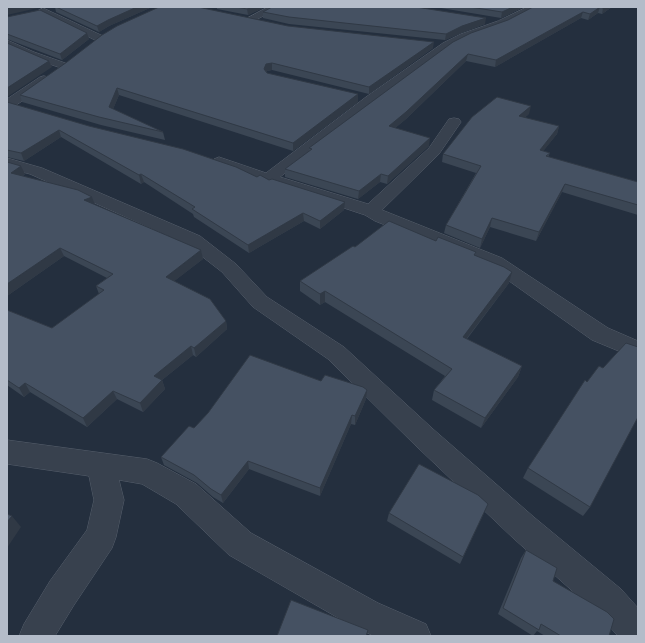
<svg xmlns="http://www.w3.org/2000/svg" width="645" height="643" viewBox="0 0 645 643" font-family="Cabin,sans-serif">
  <rect width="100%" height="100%" fill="#242f3e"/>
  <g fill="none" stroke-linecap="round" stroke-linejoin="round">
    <!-- minor casing -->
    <g stroke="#565f6c" stroke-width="1">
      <g id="minor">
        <polygon points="268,7 280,7 252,22 246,22 244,20"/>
        <polygon points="527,7 539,7 506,25 469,38 451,47 376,103 280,177 368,204 429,148 449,119 454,118 459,119 461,122 439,154 382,210 502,258 608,328 638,341 638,359 592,340 488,266 375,221 365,215 214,165 211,162 214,159 219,157 266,173 366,97 443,43 461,34 498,21"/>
        <polygon points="43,8 103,36 104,38 103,40 95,40 40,13 38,11"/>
        <polygon points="7,40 34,52 68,64 70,66 68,68 64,69 26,56 7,47"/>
        <polygon points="44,76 48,77 50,80 48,83 12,108 7,109 7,99 40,77"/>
        <polygon points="7,158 42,168 200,236 236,264 267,297 344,347 433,429 535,518 621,589 638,608 638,636 618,636 597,613 513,538 415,445 328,359 253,307 222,272 186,244 30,174 7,168"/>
        <polygon points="7,440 147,459 157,463 196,484 251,533 378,603 426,624 431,636 374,636 354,627 229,555 176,504 142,484 119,480 124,500 116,537 112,548 74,605 55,636 19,636 24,624 50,581 87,530 94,500 89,476 7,464"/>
      </g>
    </g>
    <!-- minor -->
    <use href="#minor" fill="#38414e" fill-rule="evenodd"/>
  </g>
  <!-- wall -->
  <g fill="#3b4654">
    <polygon points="55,7 152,7 109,26 99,32 56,12"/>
    <polygon points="217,7 265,7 248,15 217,9"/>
    <polygon points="435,7 524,7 501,18"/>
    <polygon points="533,7 612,7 602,14 598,13 588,20 581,18 495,67 466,61 406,119 395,128 429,146 387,184 380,182 358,199 285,177 285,169 309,151 309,148 508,20"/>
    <polygon points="263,12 485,24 461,33 445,40 289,24 263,18"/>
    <polygon points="7,17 89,39 62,60 7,39"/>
    <polygon points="288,26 433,48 369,94 272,70 267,71 267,73 358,102 293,151 119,95 113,109 163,132 165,140 101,125 22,102 20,95"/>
    <polygon points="7,102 269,180 344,210 320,229 304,221 249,253 194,217 193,214 144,182 141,184 61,137 24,161 7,157"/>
    <polygon points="529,114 524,118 559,126 557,134 543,151 550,153 548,157 638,182 638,215 562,192 536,241 490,227 480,248 444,233 446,225 476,173 442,162 443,154"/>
    <polygon points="7,162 25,174 23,176 95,205 201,250 203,259 174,281 226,321 227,329 196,357 193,355 162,380 165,389 143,412 117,399 87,427 30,392 24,397 7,385 7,310 52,328 99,294 96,286 107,278 64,256 7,296"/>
    <polygon points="436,241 476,252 475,255 509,283 467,339 522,366 518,377 481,428 432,400 434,390 445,376 325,302 320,305 300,291 300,281 355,247"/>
    <polygon points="587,382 590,507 583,516 523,478 528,468"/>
    <polygon points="366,399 355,425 351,424 320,496 249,469 223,503 213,497 197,483 164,465 161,457 194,428"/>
    <polygon points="488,504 460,564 387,521 389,513"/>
    <polygon points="526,550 553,581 609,636 545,636 537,631 533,636 498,614 521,558"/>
  </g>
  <!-- shaded-wall -->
  <g fill="#303945">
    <polygon points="14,7 42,7 7,15 7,8"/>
    <polygon points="137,7 152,7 109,26 99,32 97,26 108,20"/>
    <polygon points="252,7 265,7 248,15 247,9"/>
    <polygon points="513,7 524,7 501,18 502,12"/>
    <polygon points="600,7 598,13 588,20 590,14"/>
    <polygon points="605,7 612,7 602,14 603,8"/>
    <polygon points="583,12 581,18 495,67 496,60"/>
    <polygon points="486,18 485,24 461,33 445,40 446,34 462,26"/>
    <polygon points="87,33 89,39 62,60 60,54"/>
    <polygon points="434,42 433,48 369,94 369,87"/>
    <polygon points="468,54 466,61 406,119 388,134 389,126"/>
    <polygon points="49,61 52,67 7,97 7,88"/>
    <polygon points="272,63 272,70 267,71 265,76 264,69 266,64"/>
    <polygon points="117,88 119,95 111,114 109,107"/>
    <polygon points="358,94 358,102 293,151 293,143"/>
    <polygon points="531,106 529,114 517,124 519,116"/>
    <polygon points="559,126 557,134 538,158 540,150"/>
    <polygon points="59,130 61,137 24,161 21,153"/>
    <polygon points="430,138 429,146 387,184 388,176"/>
    <polygon points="21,166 25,174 14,181 11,173"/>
    <polygon points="141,174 144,182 141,184 139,175"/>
    <polygon points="381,174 380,182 358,199 359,191"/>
    <polygon points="565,184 562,192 536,241 539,232"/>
    <polygon points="92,197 95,205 84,200"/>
    <polygon points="345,202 344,210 320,229 320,221"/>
    <polygon points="303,213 304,221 249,253 248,245"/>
    <polygon points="492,218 490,227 480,248 482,239"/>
    <polygon points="60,248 64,256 7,296 7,284"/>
    <polygon points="201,250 203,259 168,286 166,277"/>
    <polygon points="512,272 509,283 460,347 463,337"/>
    <polygon points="325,291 325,302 320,305 320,294"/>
    <polygon points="226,321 227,329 196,357 194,348"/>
    <polygon points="191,346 193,355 162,380 165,389 143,412 140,403 154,376"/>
    <polygon points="522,366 518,377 481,428 485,418"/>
    <polygon points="25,383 30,392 24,397 19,388"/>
    <polygon points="367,390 366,399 355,425 355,416"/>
    <polygon points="113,391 117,399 87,427 83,418"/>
    <polygon points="352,415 351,424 320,496 320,488"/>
    <polygon points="248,461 249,469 223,503 221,495"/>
    <polygon points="12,516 21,527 7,548 7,522"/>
  </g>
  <!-- building -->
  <g fill="#455162" stroke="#303945">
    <polygon points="56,7 137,7 108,20 97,26"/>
    <polygon points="159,7 198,7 288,26 434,42 369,87 272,63 266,64 264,69 267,73 358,94 293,143 117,88 109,107 163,132 99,117 20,95 67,62 102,35 117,26"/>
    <polygon points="236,7 252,7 247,9"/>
    <polygon points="272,7 416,7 486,18 462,26 446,34 289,17 263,12"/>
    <polygon points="470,7 513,7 502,12"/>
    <polygon points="533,7 605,7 603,8 600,7 590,14 583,12 496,60 468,54 406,112 389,126 430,138 388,176 381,174 359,191 285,169 312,149 309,148 453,42 471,33 508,20"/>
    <polygon points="40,10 87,33 60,54 7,34 7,17"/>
    <polygon points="7,43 49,61 7,88"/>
    <polygon points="497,97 531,106 519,116 559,126 540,150 550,153 546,156 638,182 638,205 565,184 539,232 492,218 482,239 446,225 481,166 443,154 472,117"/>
    <polygon points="7,102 89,126 183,149 236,167 257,177 260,175 269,180 272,179 345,202 320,221 303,213 248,245 192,209 195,207 141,174 139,175 59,130 21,153 7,150"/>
    <polygon points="7,162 21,166 11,173 78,190 92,197 84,200 201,250 166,277 210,299 226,321 194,348 191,346 154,376 162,380 140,403 113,391 83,418 25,383 19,388 7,380 7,310 52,328 104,290 96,286 113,274 60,248 7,284"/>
    <polygon points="389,221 436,241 438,237 476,252 474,255 504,267 512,272 463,337 522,366 485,418 434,390 452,369 325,291 320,294 300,281 353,246 355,247"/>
    <polygon points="626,343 638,347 638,417 590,507 528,468 585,380 587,382 599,366 603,368"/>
    <polygon points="250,355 321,381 325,375 363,387 367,390 355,416 352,415 320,488 248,461 221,495 211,489 194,475 161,457 189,426 194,428 208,413"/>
    <polygon points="419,464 478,495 488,504 463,557 389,513"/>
    <polygon points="7,514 12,516 7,522"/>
    <polygon points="526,550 557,568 553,581 607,612 614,619 609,636 561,636 541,624 539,630 503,608"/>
    <polygon points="291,600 368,630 366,636 277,636"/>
  </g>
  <!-- border -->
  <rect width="645" height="643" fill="none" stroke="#b4bcc9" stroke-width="16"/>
</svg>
